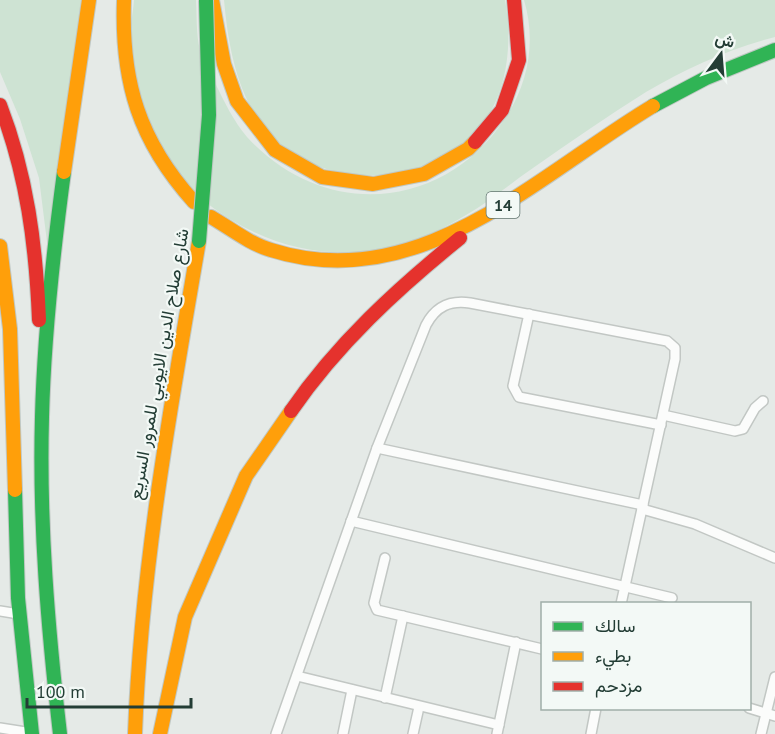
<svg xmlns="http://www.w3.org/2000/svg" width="775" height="734" viewBox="0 0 775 734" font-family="'PT Sans',Vazirmatn,sans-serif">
  <rect width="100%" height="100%" fill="#e5eae7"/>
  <!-- green -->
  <g fill="#cee3d3">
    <polygon points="0,0 81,0 50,266 39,178 20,119 0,72"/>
    <path d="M 134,0 L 196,0 C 197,16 196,35 200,50 C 203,61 210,72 215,83 C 224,101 234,122 247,137 C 324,221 445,211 506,117 C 529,82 536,40 524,0 L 775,0 L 775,37 C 729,49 687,68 646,92 C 608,116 570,142 533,168 C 511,183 489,202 466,215 C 378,269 286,265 204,201 C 160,167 131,96 130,41 C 130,27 133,13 134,0 Z"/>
    <path d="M 224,0 L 505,0 C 513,44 508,98 475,133 C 419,193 307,190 259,121 C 235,85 228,42 224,0 Z"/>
  </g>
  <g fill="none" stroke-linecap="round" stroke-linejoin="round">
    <!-- street casing -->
    <g stroke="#c2c7c4" stroke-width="12">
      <g id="street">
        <polyline points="529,314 513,386 519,397 661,425"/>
        <polyline points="663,415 735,431 743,429 755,408 763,401"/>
        <polyline points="377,448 643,505"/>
        <polyline points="642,509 695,524 775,558"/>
        <polyline points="351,521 672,598"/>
        <polyline points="385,558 374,603 377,610 542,649"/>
        <polyline points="0,611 19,614"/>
        <polyline points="297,676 499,725"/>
        <polyline points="385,698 403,616"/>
        <polyline points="749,708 775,716"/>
        <polyline points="0,728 32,733"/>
        <path d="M 276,734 L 377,448 L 426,325 C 436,306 450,300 470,303 L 667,341 L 675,348 L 675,359 L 621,604"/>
        <polyline points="343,734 352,690"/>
        <polyline points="413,734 419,707"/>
        <polyline points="497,734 516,642"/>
        <polyline points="591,734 596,708"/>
        <polyline points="761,734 775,677"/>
      </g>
    </g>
    <!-- fast casing -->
    <g stroke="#c0c8c4" stroke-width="16">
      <g id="fast">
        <polyline points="653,106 706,78 775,50"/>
        <polyline points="15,490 18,598 32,734"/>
        <path d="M 60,734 C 48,629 39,523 42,417 C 44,335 53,254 64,172"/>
      </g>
    </g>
    <!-- slow casing -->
    <g stroke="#c0c8c4" stroke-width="16">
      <g id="slow">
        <path d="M 124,0 C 121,82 139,141 194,202"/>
        <polyline points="212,0 224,64 237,101 275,150 322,177 373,184 424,174 468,149 475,142"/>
        <polyline points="64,172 89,0"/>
        <path d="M 211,217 C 230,228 250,244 271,250 C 419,297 536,176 653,106"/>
        <polyline points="0,246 10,329 15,490"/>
        <path d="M 135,734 C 141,567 171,405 199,241"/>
        <polyline points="160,734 185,617 246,476 291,411"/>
      </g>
    </g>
    <!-- jam casing -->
    <g stroke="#c0c8c4" stroke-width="16">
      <g id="jam">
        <path d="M 0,105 C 27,175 36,245 39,320"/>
        <polyline points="475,142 502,110 519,60 514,0"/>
        <path d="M 291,411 C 337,344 397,289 460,238"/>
      </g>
    </g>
    <!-- street -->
    <use href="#street" stroke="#fbfcfb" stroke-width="9"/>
    <!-- fast -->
    <use href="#fast" stroke="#30b455" stroke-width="14"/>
    <!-- slow -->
    <use href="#slow" stroke="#ff9f0a" stroke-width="14"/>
    <!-- jam -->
    <use href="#jam" stroke="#e5322d" stroke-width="14"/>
    <!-- fast-bridge casing -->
    <g stroke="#bdc6c2" stroke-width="16" stroke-linecap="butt">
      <polyline id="fast-bridge" points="199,241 209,115 206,0"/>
    </g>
    <!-- fast-bridge -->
    <use href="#fast-bridge" stroke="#30b455" stroke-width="14"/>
  </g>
  <g text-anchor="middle" stroke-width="4.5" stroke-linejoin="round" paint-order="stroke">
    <!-- shield labels -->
    <rect fill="#f3f9f6" stroke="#61756f" stroke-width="1.5" x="486.5" y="192" width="33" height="26" rx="4.5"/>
    <g font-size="16" font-weight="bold" fill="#233d35">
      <text x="503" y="211">14</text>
    </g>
    <!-- street labels -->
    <g font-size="18" fill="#233d35" stroke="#f3f9f6">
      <text transform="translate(159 364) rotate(-80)" y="6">شارع صلاح الدين الايوبي للمرور السريع</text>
    </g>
  </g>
  <!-- legend -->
  <rect x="541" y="602" width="210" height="108" fill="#f3f9f6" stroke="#a0aea9" stroke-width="1.5"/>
  <rect x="553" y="622" width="30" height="9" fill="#30b455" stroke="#a0aea9" stroke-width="1.5"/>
  <text x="595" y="632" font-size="18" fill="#233d35">سالك</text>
  <rect x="553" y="652" width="30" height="9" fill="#ff9f0a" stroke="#a0aea9" stroke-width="1.5"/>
  <text x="595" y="662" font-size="18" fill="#233d35">بطيء</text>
  <rect x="553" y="682" width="30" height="9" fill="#e5322d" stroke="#a0aea9" stroke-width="1.5"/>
  <text x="595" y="692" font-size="18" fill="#233d35">مزدحم</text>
  <!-- north arrow -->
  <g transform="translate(721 54) rotate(16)" stroke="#f3f9f6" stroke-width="4.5" paint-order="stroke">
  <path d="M0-4.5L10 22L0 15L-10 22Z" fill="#233d35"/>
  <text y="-9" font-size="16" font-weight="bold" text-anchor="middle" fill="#233d35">ش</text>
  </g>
  <!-- scale -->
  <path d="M27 698v9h164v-9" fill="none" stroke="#233d35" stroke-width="3"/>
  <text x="36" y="698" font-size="18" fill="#233d35" stroke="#f3f9f6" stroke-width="4.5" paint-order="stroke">100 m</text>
</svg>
